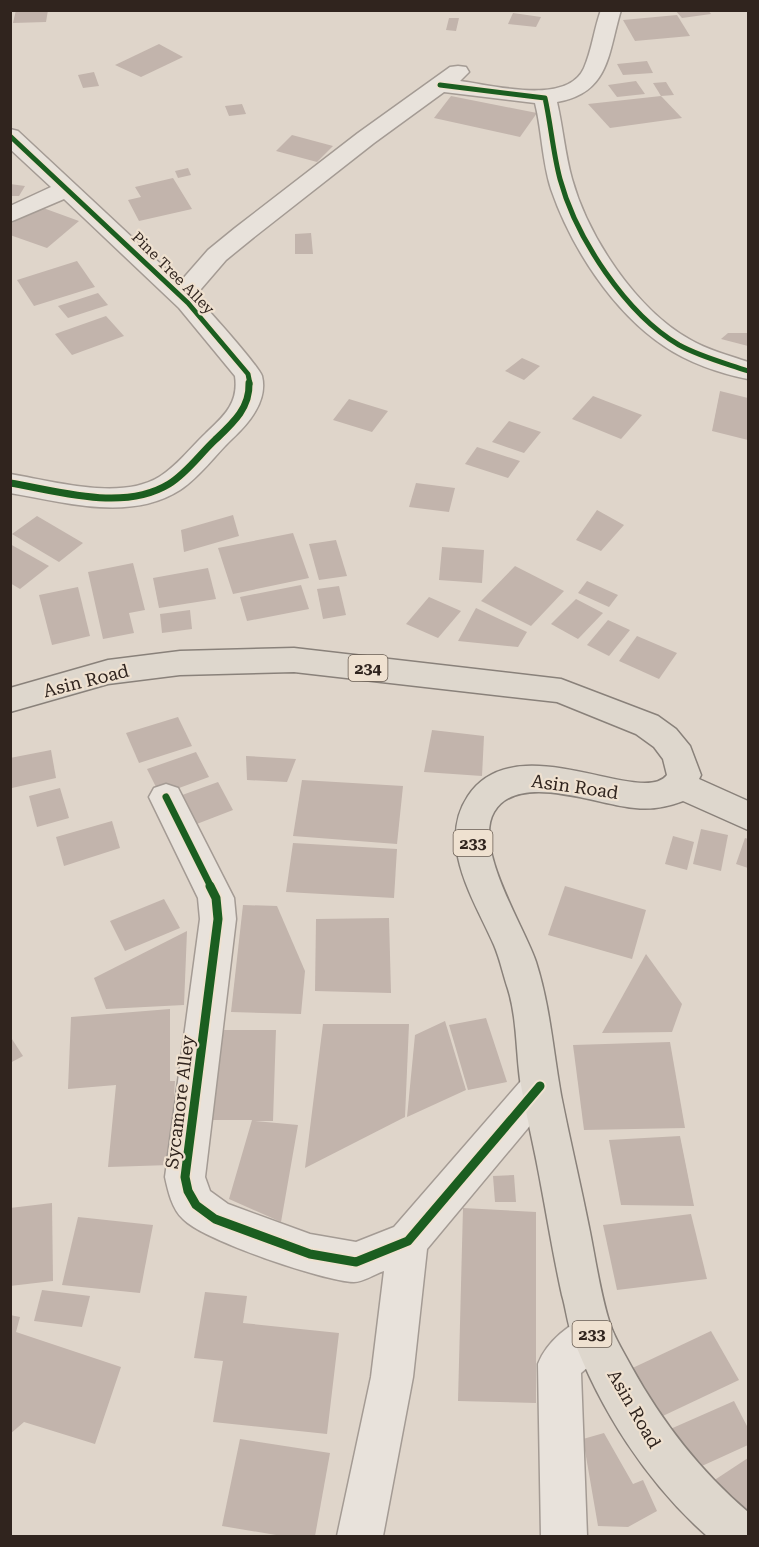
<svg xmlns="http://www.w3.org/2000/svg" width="759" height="1547" viewBox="0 0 759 1547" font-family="'Roboto Serif',serif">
  <rect width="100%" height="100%" fill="#dfd5ca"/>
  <!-- building -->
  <g fill="#c2b4ac">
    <polygon points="16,10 48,10 46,22 13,23"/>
    <polygon points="675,10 708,10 711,14 682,18"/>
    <polygon points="513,13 541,17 536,27 508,24"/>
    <polygon points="677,15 690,36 635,41 623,20"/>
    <polygon points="449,18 459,18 456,31 446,30"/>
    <polygon points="159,44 183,57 141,77 115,65"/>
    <polygon points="647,61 653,73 623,75 617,64"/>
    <polygon points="94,72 99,86 83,88 78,75"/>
    <polygon points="636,81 645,94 617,97 608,85"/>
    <polygon points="666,82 674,95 661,96 653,83"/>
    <polygon points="451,96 537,113 520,137 434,118"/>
    <polygon points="661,96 682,118 610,128 588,104"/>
    <polygon points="242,104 246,114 229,116 225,106"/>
    <polygon points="292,135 333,146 317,162 276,151"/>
    <polygon points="188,168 191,175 178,178 175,171"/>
    <polygon points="173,178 192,209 139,221 128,200 141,197 135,187"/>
    <polygon points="10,184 25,186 19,196 10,196"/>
    <polygon points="35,205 79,221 47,248 10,235 10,225"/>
    <polygon points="311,233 313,254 295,254 295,234"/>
    <polygon points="77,261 95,287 34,306 17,280"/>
    <polygon points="98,293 108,305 68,318 58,306"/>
    <polygon points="106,316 124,336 72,355 55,334"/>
    <polygon points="728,333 748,333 748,346 721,339"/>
    <polygon points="522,358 540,366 524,380 505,371"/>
    <polygon points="720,391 748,398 748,440 712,431"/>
    <polygon points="593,396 642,415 621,439 572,419"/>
    <polygon points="349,399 388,411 372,432 333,420"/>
    <polygon points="509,421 541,432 524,453 492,442"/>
    <polygon points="477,447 520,461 508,478 465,464"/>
    <polygon points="416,483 455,488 449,512 409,507"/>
    <polygon points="597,510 624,525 601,551 576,540"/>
    <polygon points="233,515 239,536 184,552 181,530"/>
    <polygon points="37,516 83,543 59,562 12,534"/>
    <polygon points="293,533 309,578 233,594 218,548"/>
    <polygon points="336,540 347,576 319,580 309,544"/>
    <polygon points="10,544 49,566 20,589 10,583"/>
    <polygon points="442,547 484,550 482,583 439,580"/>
    <polygon points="133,563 145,610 129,613 134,633 103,639 88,572"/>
    <polygon points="515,566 564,591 531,626 481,601"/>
    <polygon points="208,568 216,599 159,608 153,578"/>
    <polygon points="587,581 618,595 609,607 578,593"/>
    <polygon points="301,585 309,609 247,621 240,597"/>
    <polygon points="339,586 346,615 323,619 317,589"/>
    <polygon points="78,587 90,636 52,645 39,595"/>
    <polygon points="429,597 461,611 438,638 406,624"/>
    <polygon points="576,599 603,613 578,639 551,624"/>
    <polygon points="476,608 527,632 518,647 458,641"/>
    <polygon points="190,610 192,629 162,633 160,614"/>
    <polygon points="608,620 630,630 609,656 587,645"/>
    <polygon points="637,636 677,653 659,679 619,661"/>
    <polygon points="178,717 192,746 139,763 126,733"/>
    <polygon points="432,730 484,736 482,776 424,772"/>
    <polygon points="51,750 56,778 12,788 10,758"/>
    <polygon points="196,752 209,777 160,795 147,769"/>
    <polygon points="246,756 296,759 287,782 247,780"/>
    <polygon points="302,780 403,786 397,844 293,836"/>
    <polygon points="218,782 233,810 189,827 174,798"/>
    <polygon points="60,788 69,818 37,827 29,796"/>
    <polygon points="112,821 120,848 64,866 56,837"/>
    <polygon points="701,829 728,835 721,871 693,864"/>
    <polygon points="673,836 694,842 687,870 665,864"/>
    <polygon points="745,838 748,839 748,868 736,864"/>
    <polygon points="293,843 397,849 394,898 286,892"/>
    <polygon points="565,886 646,910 632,959 548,935"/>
    <polygon points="164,899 180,928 125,951 110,921"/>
    <polygon points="243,905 277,906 305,971 301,1014 231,1012"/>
    <polygon points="389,918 391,993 315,991 316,919"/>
    <polygon points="187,931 184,1005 106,1009 94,978"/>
    <polygon points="646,954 682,1004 672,1032 602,1033"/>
    <polygon points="170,1009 170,1081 175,1081 170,1165 108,1167 116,1085 68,1089 71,1017"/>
    <polygon points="486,1018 507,1082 468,1090 449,1025"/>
    <polygon points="445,1021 466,1090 407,1117 415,1035"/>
    <polygon points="323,1024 409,1024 405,1117 305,1168"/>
    <polygon points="209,1030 276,1030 273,1121 255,1121 298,1125 281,1222 229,1199 252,1120 202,1120"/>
    <polygon points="10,1036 23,1056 10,1063"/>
    <polygon points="670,1042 685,1128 584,1130 573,1045"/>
    <polygon points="680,1136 694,1206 621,1205 609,1140"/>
    <polygon points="514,1175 516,1202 495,1202 493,1176"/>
    <polygon points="52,1203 53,1281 10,1286 10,1208"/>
    <polygon points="463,1208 536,1212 536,1403 458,1401"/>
    <polygon points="691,1214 707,1279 617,1290 603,1225"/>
    <polygon points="78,1217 153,1225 140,1293 62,1285"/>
    <polygon points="42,1290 90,1296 82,1327 34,1321"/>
    <polygon points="205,1292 247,1296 243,1323 339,1333 327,1434 213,1422 223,1361 194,1358"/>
    <polygon points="10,1315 20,1317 16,1332 121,1367 95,1444 24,1422 10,1434"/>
    <polygon points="711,1331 739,1380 648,1423 622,1373"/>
    <polygon points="734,1401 748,1428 748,1445 680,1476 659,1434"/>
    <polygon points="604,1433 633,1484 643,1480 657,1511 628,1527 598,1526 583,1439"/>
    <polygon points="240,1439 330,1453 315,1536 282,1536 222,1526"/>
    <polygon points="748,1458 748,1522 741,1528 710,1483"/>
  </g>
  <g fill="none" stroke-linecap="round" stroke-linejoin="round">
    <!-- minor casing -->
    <g stroke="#a49b94" stroke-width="3">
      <g id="minor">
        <path d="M 601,10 L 621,10 C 608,53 610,93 557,102 C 563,128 565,154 572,179 C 588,237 636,309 689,339 C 707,350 728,355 748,362 L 748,379 C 721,374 687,362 664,346 C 612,311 571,247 551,189 C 542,161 542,131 535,103 L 444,92 L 374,143 L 253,238 L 226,260 L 195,296 C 206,307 258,365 262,376 C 268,401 249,423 232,439 C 215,455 200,477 180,490 C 130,522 64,502 10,493 L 10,474 C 53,481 120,501 159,477 C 177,466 190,448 206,433 C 224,416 239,403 235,376 L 179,308 L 64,199 L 10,222 L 10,206 L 51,187 L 10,149 L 10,129 L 18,131 L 180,282 L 208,250 L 235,228 L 358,133 L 450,67 L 458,66 L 466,67 L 469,72 L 460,81 C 492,85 567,106 584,68 C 592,50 594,29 601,10 Z"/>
        <path d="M 166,784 L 178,788 L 234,898 L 236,919 L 205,1177 L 210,1191 L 228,1204 L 310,1234 L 356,1242 L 394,1227 L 527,1074 L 540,1069 L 553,1074 L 559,1086 L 553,1098 L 427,1249 L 413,1377 L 383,1536 L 337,1536 L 371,1377 L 384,1271 C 375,1274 363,1282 354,1282 C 323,1281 203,1240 183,1219 C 172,1209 168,1191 165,1177 L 200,919 L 198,898 L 149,797 L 154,788 Z"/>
        <path d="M 593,1314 L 608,1320 L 614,1335 L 608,1350 L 581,1373 L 587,1536 L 541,1536 L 538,1364 C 547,1341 570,1323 593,1314 Z"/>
      </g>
    </g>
    <!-- major casing -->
    <g stroke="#89817a" stroke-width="3">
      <path id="major" d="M 294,648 L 561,679 L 658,716 L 676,729 L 690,746 L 701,775 L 699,779 L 748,801 L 748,830 L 683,801 C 667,807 652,810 635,808 C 598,805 518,771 494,812 C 473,848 524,926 536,962 C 550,1006 553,1050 561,1095 C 570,1141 581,1186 590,1232 C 596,1262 601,1298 611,1327 C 616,1340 624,1353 631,1366 C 662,1422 700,1471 748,1512 L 748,1536 L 707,1536 C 647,1483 600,1410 572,1335 C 567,1322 566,1308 562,1295 C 554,1259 548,1222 541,1185 C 535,1150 526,1115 520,1080 C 516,1050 517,1018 508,989 C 503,974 500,959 494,945 C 475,901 436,844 468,796 C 515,724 642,808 667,775 L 663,759 L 654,747 L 636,734 L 557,702 L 294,672 L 180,675 L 108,684 L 10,712 L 10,688 L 108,660 L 180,651 Z"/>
    </g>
    <!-- minor -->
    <use href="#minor" fill="#e8e2db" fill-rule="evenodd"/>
    <!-- major -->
    <use href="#major" fill="#ded7cd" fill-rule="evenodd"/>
    <!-- cycleway-far2 casing -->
    <g stroke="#efe1d0" stroke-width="8">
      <g id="cycleway-far2">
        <path d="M 440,85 L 545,98 C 551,125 553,153 560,179 C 576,238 626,314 679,345 C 701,357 725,363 748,371"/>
        <polyline points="10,136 188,303 248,374 250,384"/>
      </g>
    </g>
    <!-- cycleway-far1 casing -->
    <g stroke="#efe1d0" stroke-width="10">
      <g id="cycleway-far1">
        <path d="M 10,483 C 59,491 123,512 169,484 C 187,473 200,454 215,440 C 233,423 250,408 249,383"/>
        <polyline points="166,797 211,887"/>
      </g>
    </g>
    <!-- cycleway casing -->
    <g stroke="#efe1d0" stroke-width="13">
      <polyline id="cycleway" points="210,886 216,898 218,919 185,1177 188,1191 196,1205 215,1219 310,1254 356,1262 408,1241 540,1086"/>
    </g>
    <!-- cycleway-far2 -->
    <use href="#cycleway-far2" stroke="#1b5e20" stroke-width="5"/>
    <!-- cycleway-far1 -->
    <use href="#cycleway-far1" stroke="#1b5e20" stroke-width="7"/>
    <!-- cycleway -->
    <use href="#cycleway" stroke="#1b5e20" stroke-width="9"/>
  </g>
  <g text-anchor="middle" stroke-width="4.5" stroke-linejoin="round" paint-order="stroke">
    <!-- far-street labels -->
    <g font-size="15" fill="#30241e" stroke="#efe1d0">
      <text transform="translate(173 273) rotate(45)" y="5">Pine Tree Alley</text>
    </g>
    <!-- shield labels -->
    <g fill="#efe1d0" stroke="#695d53" stroke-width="1.5">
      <rect x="348.5" y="655" width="39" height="26" rx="4.5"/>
      <rect x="453.5" y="830" width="39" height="26" rx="4.5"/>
      <rect x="572.5" y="1321" width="39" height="26" rx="4.5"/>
    </g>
    <g font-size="16" font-weight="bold" fill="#30241e">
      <text x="368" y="674">234</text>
      <text x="473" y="849">233</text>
      <text x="592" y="1340">233</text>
    </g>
    <!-- street labels -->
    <g font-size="18" fill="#30241e" stroke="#efe1d0">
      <text transform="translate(86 681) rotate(-14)" y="6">Asin Road</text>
      <text transform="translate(575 787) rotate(8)" y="6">Asin Road</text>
      <text transform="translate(180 1102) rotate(-83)" y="6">Sycamore Alley</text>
      <text transform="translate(634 1409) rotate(60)" y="6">Asin Road</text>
    </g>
  </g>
  <!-- border -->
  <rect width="759" height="1547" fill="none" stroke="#30241e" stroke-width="24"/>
</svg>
